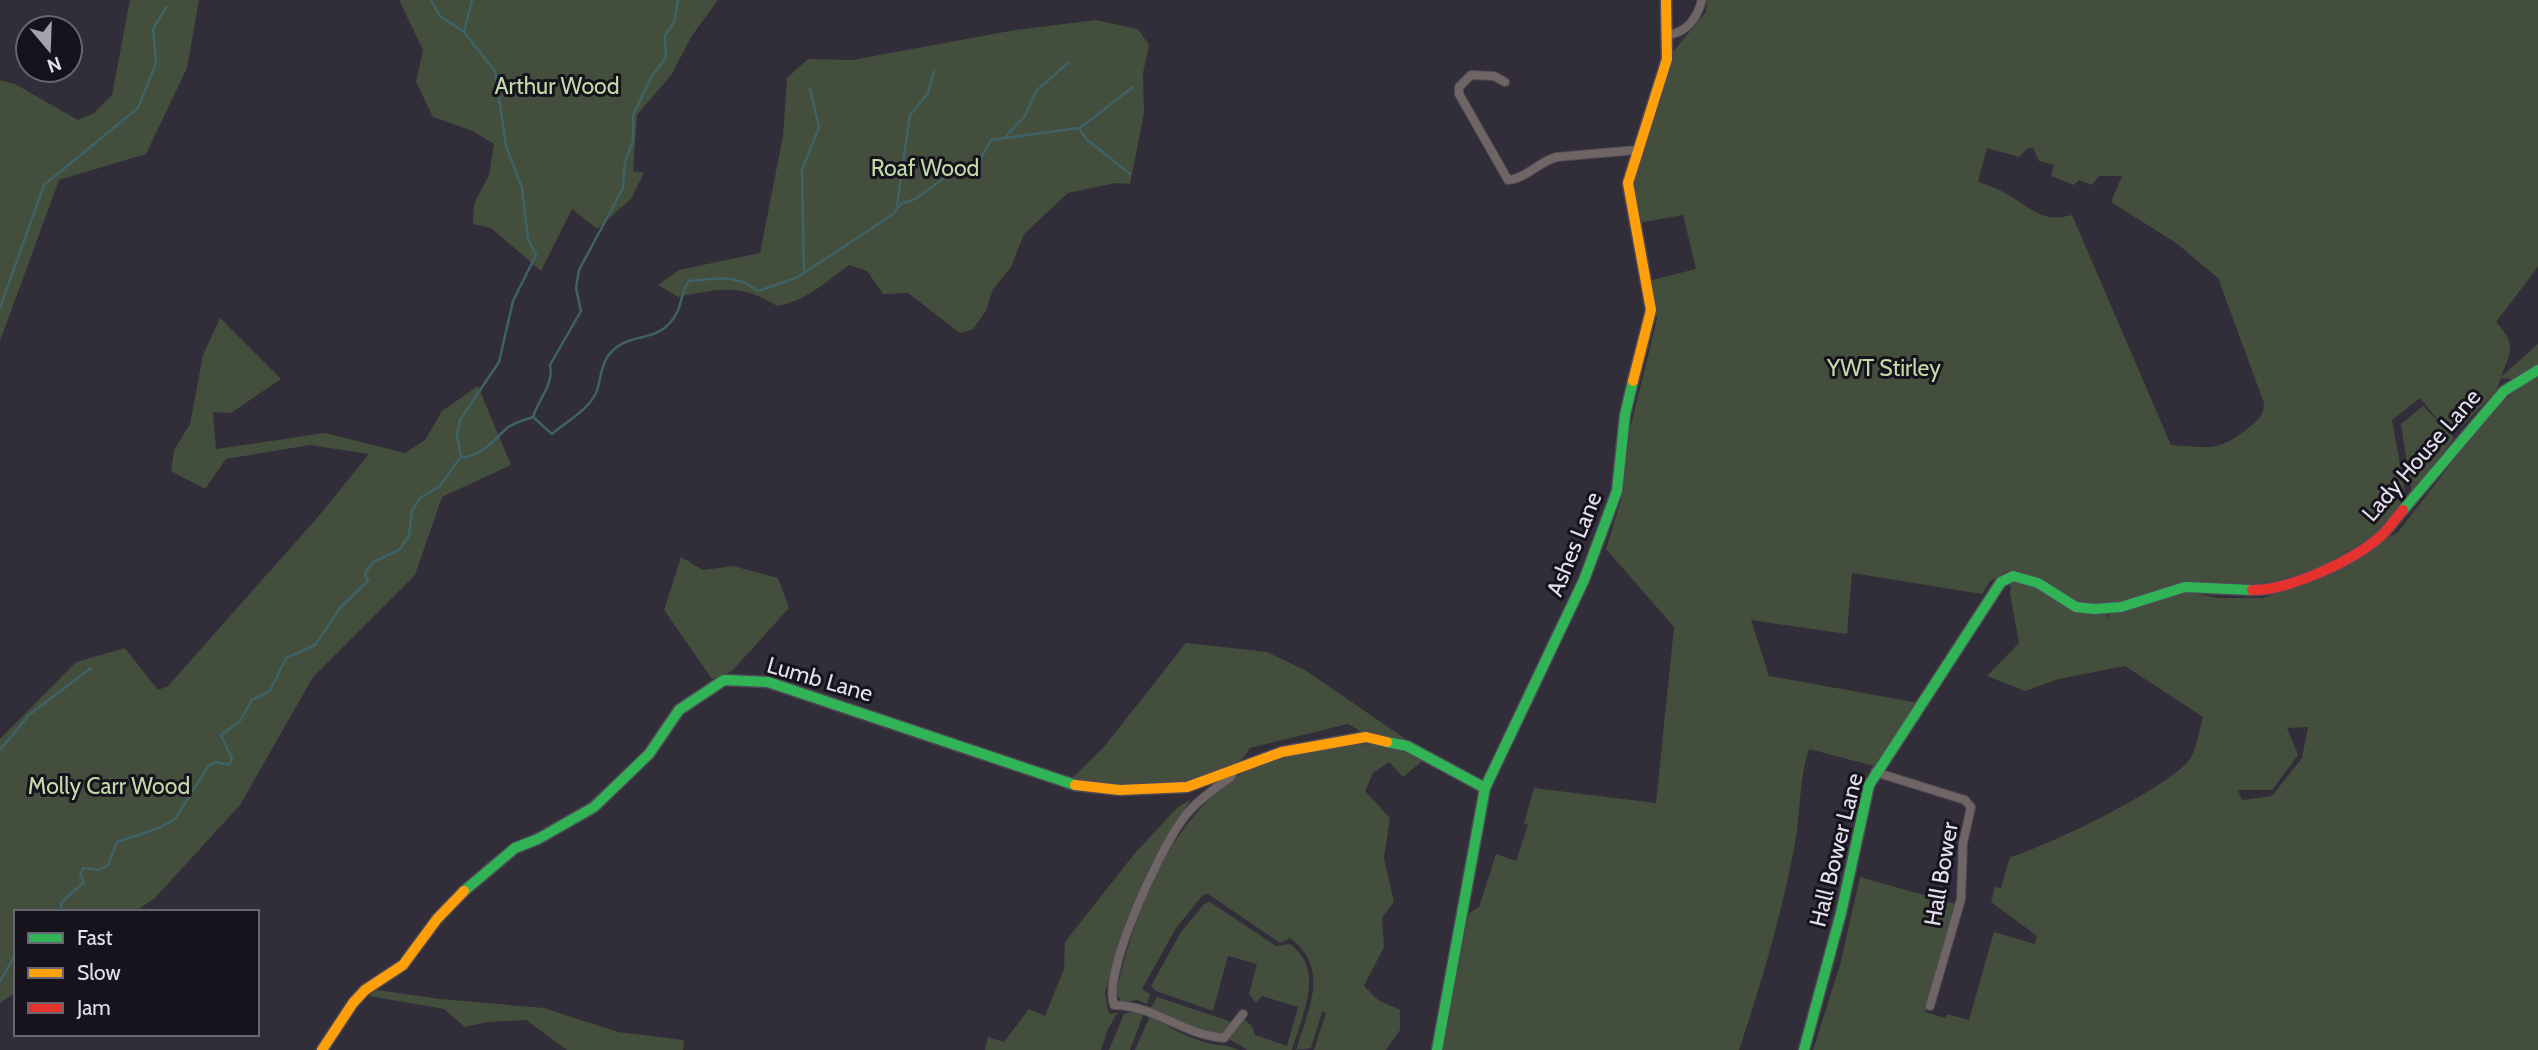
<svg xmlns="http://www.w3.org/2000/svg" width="2538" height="1050" viewBox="0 0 2538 1050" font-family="Cabin,sans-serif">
  <rect width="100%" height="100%" fill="#312d39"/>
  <!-- green -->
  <g fill="#444e3c" fill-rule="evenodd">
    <polygon points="130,0 199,0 187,68 146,154 59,180 0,341 0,80 15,84 78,120 94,113 112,95"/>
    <polygon points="399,0 718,0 691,37 672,74 637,115 633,171 644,173 631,199 597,229 572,209 541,271 491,228 473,224 474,204 489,175 494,144 473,131 433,117 416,82 423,50"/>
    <path d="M 1707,0 L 2538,0 L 2538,267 L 2496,322 C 2517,345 2511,350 2501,377 L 2538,344 L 2538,365 L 2511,379 L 2501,378 L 2496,391 L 2452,436 L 2454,438 L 2412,494 L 2401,424 L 2423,406 L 2443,426 L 2420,398 L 2392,420 L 2407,503 L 2379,533 L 2316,570 L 2253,587 L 2199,583 L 2104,606 L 2080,603 L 2034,577 L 2009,570 L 1990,581 L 1982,594 L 1852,573 L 1847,634 L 1751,620 L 1769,676 L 1919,703 L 1874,766 L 1809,749 C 1798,782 1801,816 1794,849 C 1781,917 1761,984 1739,1050 L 1441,1050 L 1469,913 L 1479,907 L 1496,854 L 1516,861 L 1528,825 L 1524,823 L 1534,788 L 1656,803 L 1674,627 L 1606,549 L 1623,494 L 1630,429 L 1657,319 L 1652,280 L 1696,269 L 1683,215 L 1639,223 L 1634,188 L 1640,154 L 1669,69 L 1671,54 L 1706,12 ZM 1987,148 L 2019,157 L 2028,148 L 2033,148 L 2039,161 L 2054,165 L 2051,176 L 2074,185 L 2079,180 L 2092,185 L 2099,176 L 2122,176 L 2111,202 L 2176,243 L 2218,278 L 2264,403 C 2264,416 2257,421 2247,429 C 2217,453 2207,447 2171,445 L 2072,215 C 2042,224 2029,206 2005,193 C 1996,188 1987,185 1978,182 Z"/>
    <path d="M 1096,20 L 1138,29 L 1149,45 L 1143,73 L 1144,113 L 1130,184 L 1116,183 L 1068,193 L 1024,234 L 1011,267 L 993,289 L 986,311 L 973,329 L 960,333 L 908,293 L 883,294 L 867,271 L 849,265 C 826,282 806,301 777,306 C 741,283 718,289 678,297 L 658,285 L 679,270 L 760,253 L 783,136 L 787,78 L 808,59 L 852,60 L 1015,30 Z"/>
    <polygon points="220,318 281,379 231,413 213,412 216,449 325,433 405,453 425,440 442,411 478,386 511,465 442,497 415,575 313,677 240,805 155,898 134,912 16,912 16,992 0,1003 0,739 76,662 125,648 158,690 168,686 317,518 369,454 310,445 226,459 205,489 171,471 174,450 190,424 203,355"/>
    <path d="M 2538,376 L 2538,1050 L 1813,1050 L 1840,965 L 1860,877 L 1956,904 L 1925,1012 L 1945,1018 L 1947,1014 L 1969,1020 L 1994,932 L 2035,944 L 2037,936 L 1991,902 L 1995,887 L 2001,888 L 2010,857 C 2053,844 2155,794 2187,763 C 2196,754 2199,730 2203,717 L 2125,666 L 2059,679 L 2025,691 L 1987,676 L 2019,643 L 2010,594 L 2011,579 L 2105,611 L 2109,620 L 2109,611 L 2188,592 L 2218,598 L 2263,598 L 2301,585 L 2354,559 L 2398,532 L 2493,410 L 2528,380 ZM 2308,727 L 2302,758 L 2272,796 L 2242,800 L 2238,790 L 2272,790 L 2298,755 L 2287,728 Z"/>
    <polygon points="681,557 703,570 733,566 778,578 789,608 732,671 712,679 664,610"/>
    <path d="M 1186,643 L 1267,652 L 1305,670 L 1407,740 L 1363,733 L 1348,724 L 1250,748 C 1225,797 1117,785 1071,779 L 1103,748 Z"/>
    <path d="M 1369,744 L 1405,752 L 1422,761 L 1403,777 L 1389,762 L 1373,773 L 1365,791 L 1390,818 L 1384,858 L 1394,902 L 1382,918 L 1384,947 L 1364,986 L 1378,1000 L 1400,1010 L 1400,1030 L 1386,1050 L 1314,1050 L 1326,1013 L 1322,1012 L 1311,1048 L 1296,1050 C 1308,1009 1331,969 1290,938 L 1280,943 L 1208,894 L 1203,895 L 1176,928 L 1142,989 L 1150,994 L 1147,1004 L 1137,1000 L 1122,1002 L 1116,994 C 1135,911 1168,820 1244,772 C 1273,752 1334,746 1369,744 Z"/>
    <polygon points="1191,799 1145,877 1119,942 1105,993 1109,1014 1118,1012 1108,1029 1101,1050 985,1050 988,1037 1004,1042 1029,1009 1045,1016 1064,969 1065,942 1135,853 1177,808"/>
    <path d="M 1210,902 L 1276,946 L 1290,944 C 1326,970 1302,1014 1292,1050 L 1248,1050 L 1220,1034 L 1192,1028 L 1150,1009 L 1157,997 L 1235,1023 L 1245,1020 L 1252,1026 L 1255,1035 L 1287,1046 L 1298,1007 L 1262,996 L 1256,1003 L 1249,994 L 1257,964 L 1228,956 L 1213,1011 L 1156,991 L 1151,986 L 1181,932 L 1205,903 Z"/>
    <polygon points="377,990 440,999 544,1008 618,1032 684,1040 683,1050 567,1050 526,1020 487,1022 465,1027 444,1009 369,996"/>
    <polygon points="1130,1012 1144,1013 1130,1050 1109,1050 1124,1014"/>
    <path d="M 1150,1016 C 1166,1025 1183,1036 1201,1041 C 1215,1046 1226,1044 1239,1050 L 1135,1050 Z"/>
  </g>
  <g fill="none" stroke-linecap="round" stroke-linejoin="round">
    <!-- stream -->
    <g stroke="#3e6265" stroke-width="2.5">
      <polyline points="431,0 440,16 464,32 495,71 506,146 522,188 528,239 536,255 513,301 499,362 460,420 457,435 461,457"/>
      <polyline points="464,32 472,0"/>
      <polyline points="1080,128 1133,87"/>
      <polyline points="1006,136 1025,116 1036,91 1069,62"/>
      <polyline points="897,206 910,115 928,93 934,71"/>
      <polyline points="804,272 802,170 819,127 810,88"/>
      <polyline points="0,308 44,185 138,108 156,63 153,29 166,7"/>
      <path d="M 533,417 C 539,398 554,385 550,365 L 581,311 L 576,288 L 579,270 L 623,188 L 625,162 L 633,141 L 633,115 L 653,74 L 666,58 L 665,36 L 674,22 L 678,0"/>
      <polyline points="0,750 29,715 91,668"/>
      <path d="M 62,912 L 61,903 L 84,882 L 80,875 L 83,868 L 99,870 L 108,865 L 117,842 L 159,828 L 175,819 L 209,765 L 216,762 L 229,765 L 232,759 L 221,735 L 240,721 L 252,700 L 270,691 L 286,658 L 315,645 L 340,608 L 368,581 L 365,573 L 373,562 L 399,550 L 409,536 L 412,511 L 420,498 L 440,486 L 460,458 C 483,455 491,443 507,428 C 513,423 525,420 533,417 L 552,434 C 567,421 587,411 596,393 C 601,381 600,367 608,356 C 626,332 651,343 669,324 C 685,307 678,295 689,281 C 716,279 735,273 758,291 L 796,278 L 892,215 L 901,204 L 915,199 L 950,174 L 970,166 L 981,158 L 991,140 L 1079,128 L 1086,139 L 1130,174"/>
      <polyline points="0,981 16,954"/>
    </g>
    <!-- street casing -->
    <g stroke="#4e4a55" stroke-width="10">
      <g id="street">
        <path d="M 1668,35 C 1688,32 1697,18 1702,0"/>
        <path d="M 1505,82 L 1494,76 L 1471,75 L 1459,87 L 1459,94 L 1508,180 C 1526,179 1539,161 1557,157 L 1636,150"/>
        <path d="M 1235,768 L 1231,777 C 1214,789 1194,803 1182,820 C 1160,850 1102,972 1114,1005 C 1157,1006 1180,1034 1224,1038 L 1243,1014"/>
        <polyline points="1875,772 1965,800 1971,807 1963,843 1961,899 1930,1006"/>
      </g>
    </g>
    <!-- fast casing -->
    <g stroke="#4e4a55" stroke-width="13">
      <g id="fast">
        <polyline points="2403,510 2504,391 2538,370"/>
        <polyline points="1387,742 1407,746 1485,788"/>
        <polyline points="464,891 515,848 538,839 594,807 649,754 679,710 724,680 768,682 1075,785"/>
        <polyline points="1437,1050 1485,788 1584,580 1617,491 1625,415 1633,381"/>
        <polyline points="1804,1050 1841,913 1869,785 2001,582 2013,576 2038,583 2076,607 2094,609 2121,607 2185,587 2252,590"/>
      </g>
    </g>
    <!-- slow casing -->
    <g stroke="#4e4a55" stroke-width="13">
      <g id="slow">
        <polyline points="1633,381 1651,310 1628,183 1667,59 1666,0"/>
        <polyline points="1075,785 1120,790 1187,787 1282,752 1366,737 1387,742"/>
        <polyline points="322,1050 353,1003 365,990 403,965 437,919 464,891"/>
      </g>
    </g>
    <!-- jam casing -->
    <g stroke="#4e4a55" stroke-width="13">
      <path id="jam" d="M 2252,590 C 2288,591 2355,560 2382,535 C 2389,528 2396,518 2403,510"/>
    </g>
    <!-- street -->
    <use href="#street" stroke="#706565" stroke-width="8"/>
    <!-- fast -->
    <use href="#fast" stroke="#30b455" stroke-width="10"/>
    <!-- slow -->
    <use href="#slow" stroke="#ff9f0a" stroke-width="10"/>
    <!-- jam -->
    <use href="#jam" stroke="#e5322d" stroke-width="10"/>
  </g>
  <g text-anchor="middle" stroke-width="6" stroke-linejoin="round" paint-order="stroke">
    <!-- park labels -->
    <g font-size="23" fill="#c1dca8" stroke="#16131d">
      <text x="557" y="94">Arthur Wood</text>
      <text x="925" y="176">Roaf Wood</text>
      <text x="1884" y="376">YWT Stirley</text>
      <text x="109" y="794">Molly Carr Wood</text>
    </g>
    <!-- street labels -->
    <g font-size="23" fill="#e4e0ee" stroke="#16131d">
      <text transform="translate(2421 455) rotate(-49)" y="8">Lady House Lane</text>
      <text transform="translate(1574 544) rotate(-68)" y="8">Ashes Lane</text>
      <text transform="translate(820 679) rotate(16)" y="8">Lumb Lane</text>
      <text transform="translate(1836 850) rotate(-76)" y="8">Hall Bower Lane</text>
      <text transform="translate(1941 874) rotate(-80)" y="8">Hall Bower</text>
    </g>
  </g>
  <!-- legend -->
  <rect x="14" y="910" width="245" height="126" fill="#16131d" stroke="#686571" stroke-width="2"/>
  <rect x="28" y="933" width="35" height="10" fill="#30b455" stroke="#686571" stroke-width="2"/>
  <text x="77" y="945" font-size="21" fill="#e4e0ee">Fast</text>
  <rect x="28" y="968" width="35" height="10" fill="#ff9f0a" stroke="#686571" stroke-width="2"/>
  <text x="77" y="980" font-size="21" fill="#e4e0ee">Slow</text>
  <rect x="28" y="1003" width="35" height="10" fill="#e5322d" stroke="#686571" stroke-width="2"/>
  <text x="77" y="1015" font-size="21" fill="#e4e0ee">Jam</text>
  <!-- north arrow -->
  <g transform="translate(49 49) rotate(161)"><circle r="33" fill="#16131d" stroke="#686571" stroke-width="2"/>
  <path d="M0-5L12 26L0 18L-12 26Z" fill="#a5a1af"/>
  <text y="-10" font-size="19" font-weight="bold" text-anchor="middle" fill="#e4e0ee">N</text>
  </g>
</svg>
